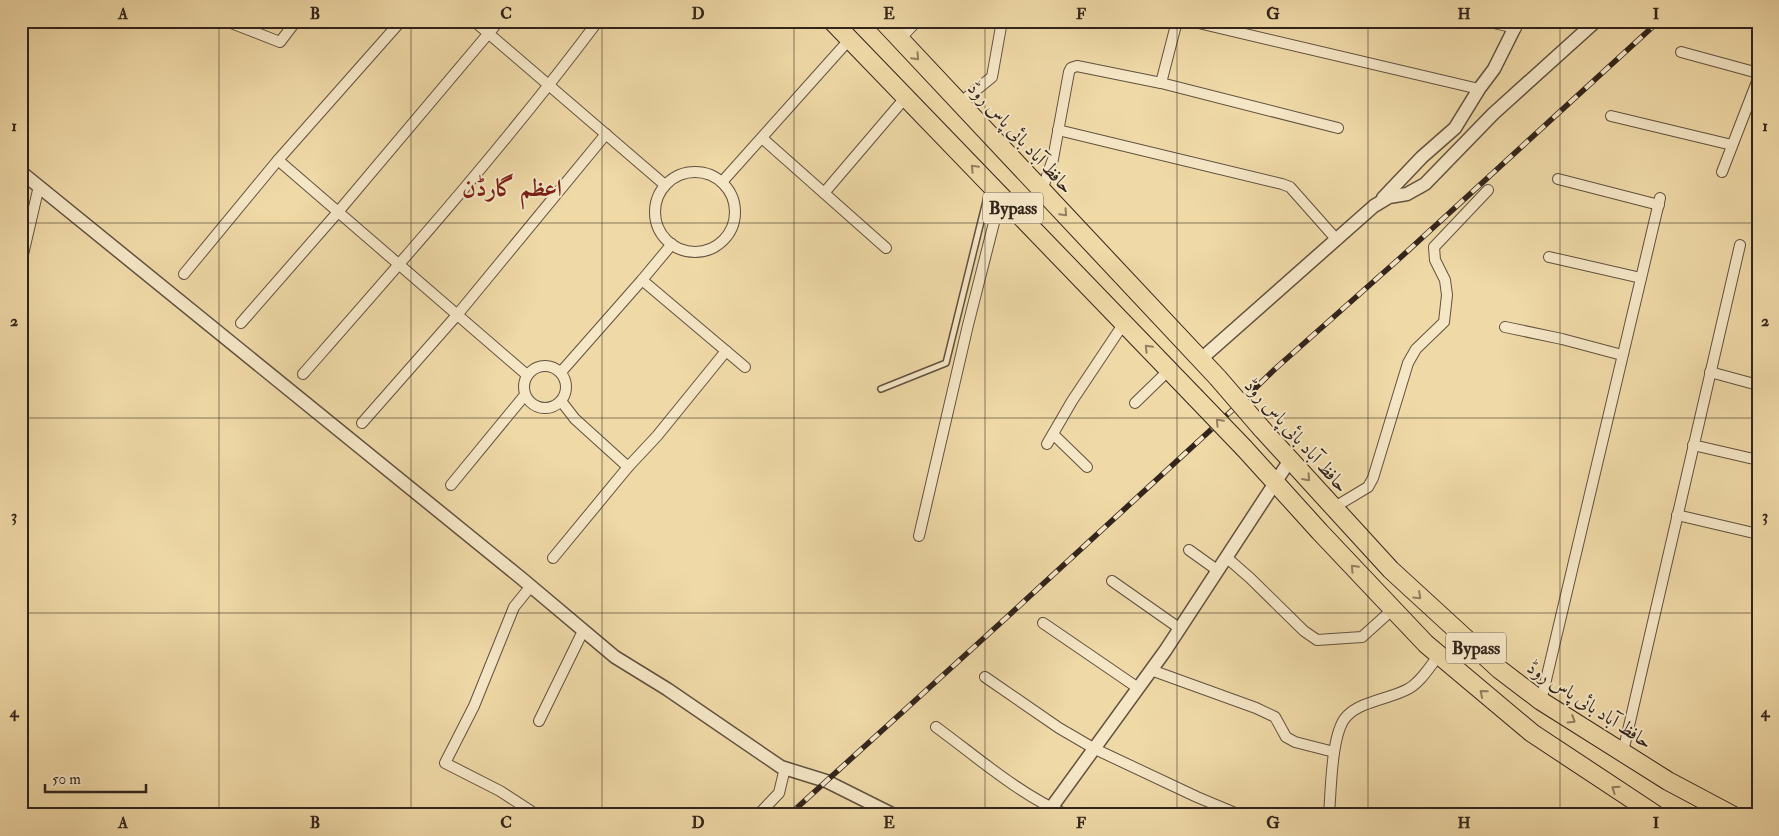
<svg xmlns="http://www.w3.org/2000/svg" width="1779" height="836" viewBox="0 0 1779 836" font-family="'IM FELL Double Pica',Amiri,serif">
  <rect width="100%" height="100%" fill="#efd9a7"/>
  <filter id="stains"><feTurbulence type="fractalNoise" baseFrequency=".004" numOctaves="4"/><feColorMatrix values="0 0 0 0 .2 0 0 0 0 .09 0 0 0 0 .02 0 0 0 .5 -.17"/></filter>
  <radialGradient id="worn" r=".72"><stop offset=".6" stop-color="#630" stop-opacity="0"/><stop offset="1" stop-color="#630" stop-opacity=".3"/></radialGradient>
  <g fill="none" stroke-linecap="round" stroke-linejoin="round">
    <!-- service casing -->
    <g stroke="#61513f" stroke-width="8">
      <polyline id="service" points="881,389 946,363 989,189"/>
    </g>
    <!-- minor casing -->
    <g stroke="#61513f" stroke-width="12">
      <g id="minor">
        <polyline points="226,21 280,42 296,21"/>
        <polyline points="474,21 665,185"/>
        <polyline points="1190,21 1479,89"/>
        <polyline points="1485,21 1516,28"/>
        <polyline points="900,39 917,21"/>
        <polyline points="1681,52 1758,73"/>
        <polyline points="1161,83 1177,21"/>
        <polyline points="960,103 992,77 1002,21"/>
        <polyline points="1611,116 1732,145"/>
        <polyline points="1058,130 1282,184 1290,187 1337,240"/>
        <polyline points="762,138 886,248"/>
        <polyline points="278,160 527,375"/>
        <circle cx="695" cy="212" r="40"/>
        <polyline points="1722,172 1758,79"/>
        <polyline points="1558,179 1659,205"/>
        <polyline points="722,182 849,40"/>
        <polyline points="1042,190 1053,159 1069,72 1071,68 1077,66 1161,83 1338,128"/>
        <polyline points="824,193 905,98"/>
        <polyline points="1549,257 1641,278"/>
        <polyline points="21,263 39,186"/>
        <polyline points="184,274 278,160 401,21"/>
        <polyline points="642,280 745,367"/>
        <polyline points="241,323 338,212 499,21"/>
        <polyline points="1505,327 1562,339 1622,355"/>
        <circle cx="545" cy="387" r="21"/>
        <polyline points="561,372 642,280 672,244"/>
        <polyline points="1710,372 1758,385"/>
        <path d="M 303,374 C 404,259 506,144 598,21"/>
        <polyline points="561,401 575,419 628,467"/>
        <polyline points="1135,403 1169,370"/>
        <polyline points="362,423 457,315 606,134"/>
        <polyline points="1053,434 1087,467"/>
        <polyline points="1047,444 1072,401 1124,323"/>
        <polyline points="1693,445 1758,460"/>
        <polyline points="451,485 525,395"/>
        <polyline points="1333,508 1368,487 1373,478 1408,363 1416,349 1444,322 1447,295 1445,280 1435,260 1434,247 1488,190"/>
        <polyline points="1677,515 1758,534"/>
        <polyline points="919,536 968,325 1001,195"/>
        <polyline points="1189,550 1217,570"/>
        <polyline points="1226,557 1250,578 1304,631 1317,640 1362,637 1393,609"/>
        <polyline points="553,558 628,467 657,436 726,351"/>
        <polyline points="1112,581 1179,628"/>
        <polyline points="531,586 514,607 474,706 445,763 500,791 537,815"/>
        <polyline points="1043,623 1138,688"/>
        <polyline points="1151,670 1256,708 1275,717 1286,737 1295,742 1334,752"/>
        <polyline points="985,677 1059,728 1095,749 1197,797 1240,815"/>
        <polyline points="1541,701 1660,198"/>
        <polyline points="539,721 583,631"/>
        <path d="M 936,727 C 977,757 1020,795 1067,815"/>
        <polyline points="1623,752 1740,245"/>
        <polyline points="758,815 779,793 785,768"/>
        <path d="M 1329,815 C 1331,792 1331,734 1346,717 C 1360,701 1390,699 1408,689 C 1421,682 1430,666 1439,655"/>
      </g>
    </g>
    <!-- tertiary casing -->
    <g stroke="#61513f" stroke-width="15">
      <g id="tertiary">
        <polyline points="21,172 521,578 615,657 667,689 781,767 826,781 894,815"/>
        <polyline points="1383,198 1422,157 1455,128 1479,89 1494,69 1518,21"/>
        <polyline points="1201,359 1374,206 1389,197 1407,194 1425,184 1493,114 1596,21"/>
        <polyline points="1046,815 1165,651 1290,460"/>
      </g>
    </g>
    <!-- trunk casing -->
    <g stroke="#32241c" stroke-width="20">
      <g id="trunk">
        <polyline points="832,21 1194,396"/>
        <polyline points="883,21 1218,378"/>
        <polyline points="1262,429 1391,570 1499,669 1541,701 1668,781 1732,815"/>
        <polyline points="1244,448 1320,532 1426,644 1532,733 1656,815"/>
      </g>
    </g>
    <!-- service -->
    <use href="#service" stroke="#f5e6c6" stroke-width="5"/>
    <!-- minor -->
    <use href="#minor" stroke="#f5e6c6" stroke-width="10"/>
    <!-- tertiary -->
    <use href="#tertiary" stroke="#f5e6c6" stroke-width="12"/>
    <!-- trunk -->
    <use href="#trunk" stroke="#efd9a7" stroke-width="18"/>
    <!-- rail casing -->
    <g stroke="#32241c" stroke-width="5.5">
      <polyline id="rail" points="789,815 1006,618 1240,403 1275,369 1400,258 1659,21"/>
    </g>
    <!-- rail -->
    <use href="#rail" stroke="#f5e6c6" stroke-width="4" stroke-dasharray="11" stroke-linecap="butt"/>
    <!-- trunk-bridge casing -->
    <g stroke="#32241c" stroke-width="20" stroke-linecap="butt">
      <g id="trunk-bridge">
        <polyline points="1218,378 1262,429"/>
        <polyline points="1194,396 1244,448"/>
      </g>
    </g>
    <!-- trunk-bridge -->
    <use href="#trunk-bridge" stroke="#efd9a7" stroke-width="18"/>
  </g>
  <!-- one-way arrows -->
  <defs><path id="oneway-chevron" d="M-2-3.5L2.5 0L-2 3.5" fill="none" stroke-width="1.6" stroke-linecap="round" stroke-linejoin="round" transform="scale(1.25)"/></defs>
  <g stroke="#907e62">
    <use href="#oneway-chevron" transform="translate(916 57) rotate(47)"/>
    <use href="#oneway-chevron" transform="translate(974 168) rotate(-134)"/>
    <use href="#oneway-chevron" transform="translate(1064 213) rotate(47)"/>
    <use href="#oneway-chevron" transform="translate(1148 348) rotate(-134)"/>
    <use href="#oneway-chevron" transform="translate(1219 422) rotate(-134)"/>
    <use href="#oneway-chevron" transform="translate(1307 478) rotate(48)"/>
    <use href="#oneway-chevron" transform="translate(1354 568) rotate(-133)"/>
    <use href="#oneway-chevron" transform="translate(1418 596) rotate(43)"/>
    <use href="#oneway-chevron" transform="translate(1483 693) rotate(-140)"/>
    <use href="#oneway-chevron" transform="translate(1572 720) rotate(32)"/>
    <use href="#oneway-chevron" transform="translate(1615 789) rotate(-146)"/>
  </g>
  <!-- grid -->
  <path fill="none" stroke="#32241c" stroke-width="1" stroke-opacity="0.55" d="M 219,21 L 219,815M 411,21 L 411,815M 602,21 L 602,815M 794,21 L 794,815M 985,21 L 985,815M 1177,21 L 1177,815M 1368,21 L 1368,815M 1560,21 L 1560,815M 21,223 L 1758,223M 21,418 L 1758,418M 21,613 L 1758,613"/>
  <g text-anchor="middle" stroke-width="4" stroke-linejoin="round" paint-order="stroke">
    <!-- shield labels -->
    <g fill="#f5e6c6" stroke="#6c5e4f" stroke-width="1">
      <rect x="983" y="192.5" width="60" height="31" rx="4"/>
      <rect x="1446" y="632.5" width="60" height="31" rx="4"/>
    </g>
    <g font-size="18" font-weight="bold" fill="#32241c">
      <text x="1013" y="214">Bypass</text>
      <text x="1476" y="654">Bypass</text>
    </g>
    <!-- street labels -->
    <g font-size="19" fill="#32241c" stroke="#f5e6c6">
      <text transform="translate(1021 137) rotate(47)" y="7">حافظ آباد بائی پاس روڈ</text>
      <text transform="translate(1297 435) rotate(48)" y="7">حافظ آباد بائی پاس روڈ</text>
      <text transform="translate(1590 704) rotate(33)" y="7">حافظ آباد بائی پاس روڈ</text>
    </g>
    <!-- district labels -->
    <g font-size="24" font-weight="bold" fill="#7a1f14" stroke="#f5e6c6">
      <text x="512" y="196">اعظم گارڈن</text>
    </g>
  </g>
  <!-- margin -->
  <rect width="1779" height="836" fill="none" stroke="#efd9a7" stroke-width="55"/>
  <!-- scale -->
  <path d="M45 784v8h101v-8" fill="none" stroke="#32241c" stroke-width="2.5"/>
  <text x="52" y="784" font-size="15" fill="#32241c" stroke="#f5e6c6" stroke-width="4" paint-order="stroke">50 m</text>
  <rect x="28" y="28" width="1724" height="780" fill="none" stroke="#32241c" stroke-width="2"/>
  <g font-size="16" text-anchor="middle" font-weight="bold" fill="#32241c">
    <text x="123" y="19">A</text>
    <text x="315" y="19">B</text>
    <text x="506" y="19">C</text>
    <text x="698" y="19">D</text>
    <text x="889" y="19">E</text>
    <text x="1081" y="19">F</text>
    <text x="1273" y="19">G</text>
    <text x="1464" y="19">H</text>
    <text x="1656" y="19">I</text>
    <text x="14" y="131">1</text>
    <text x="1765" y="131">1</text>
    <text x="14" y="326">2</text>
    <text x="1765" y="326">2</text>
    <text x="14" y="521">3</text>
    <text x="1765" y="521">3</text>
    <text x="14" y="717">4</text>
    <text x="1765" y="717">4</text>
    <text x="123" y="828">A</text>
    <text x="315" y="828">B</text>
    <text x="506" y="828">C</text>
    <text x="698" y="828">D</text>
    <text x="889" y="828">E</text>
    <text x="1081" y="828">F</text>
    <text x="1273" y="828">G</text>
    <text x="1464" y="828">H</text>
    <text x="1656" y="828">I</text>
  </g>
  <rect width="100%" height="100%" filter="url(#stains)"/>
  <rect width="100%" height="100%" fill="url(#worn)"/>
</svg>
